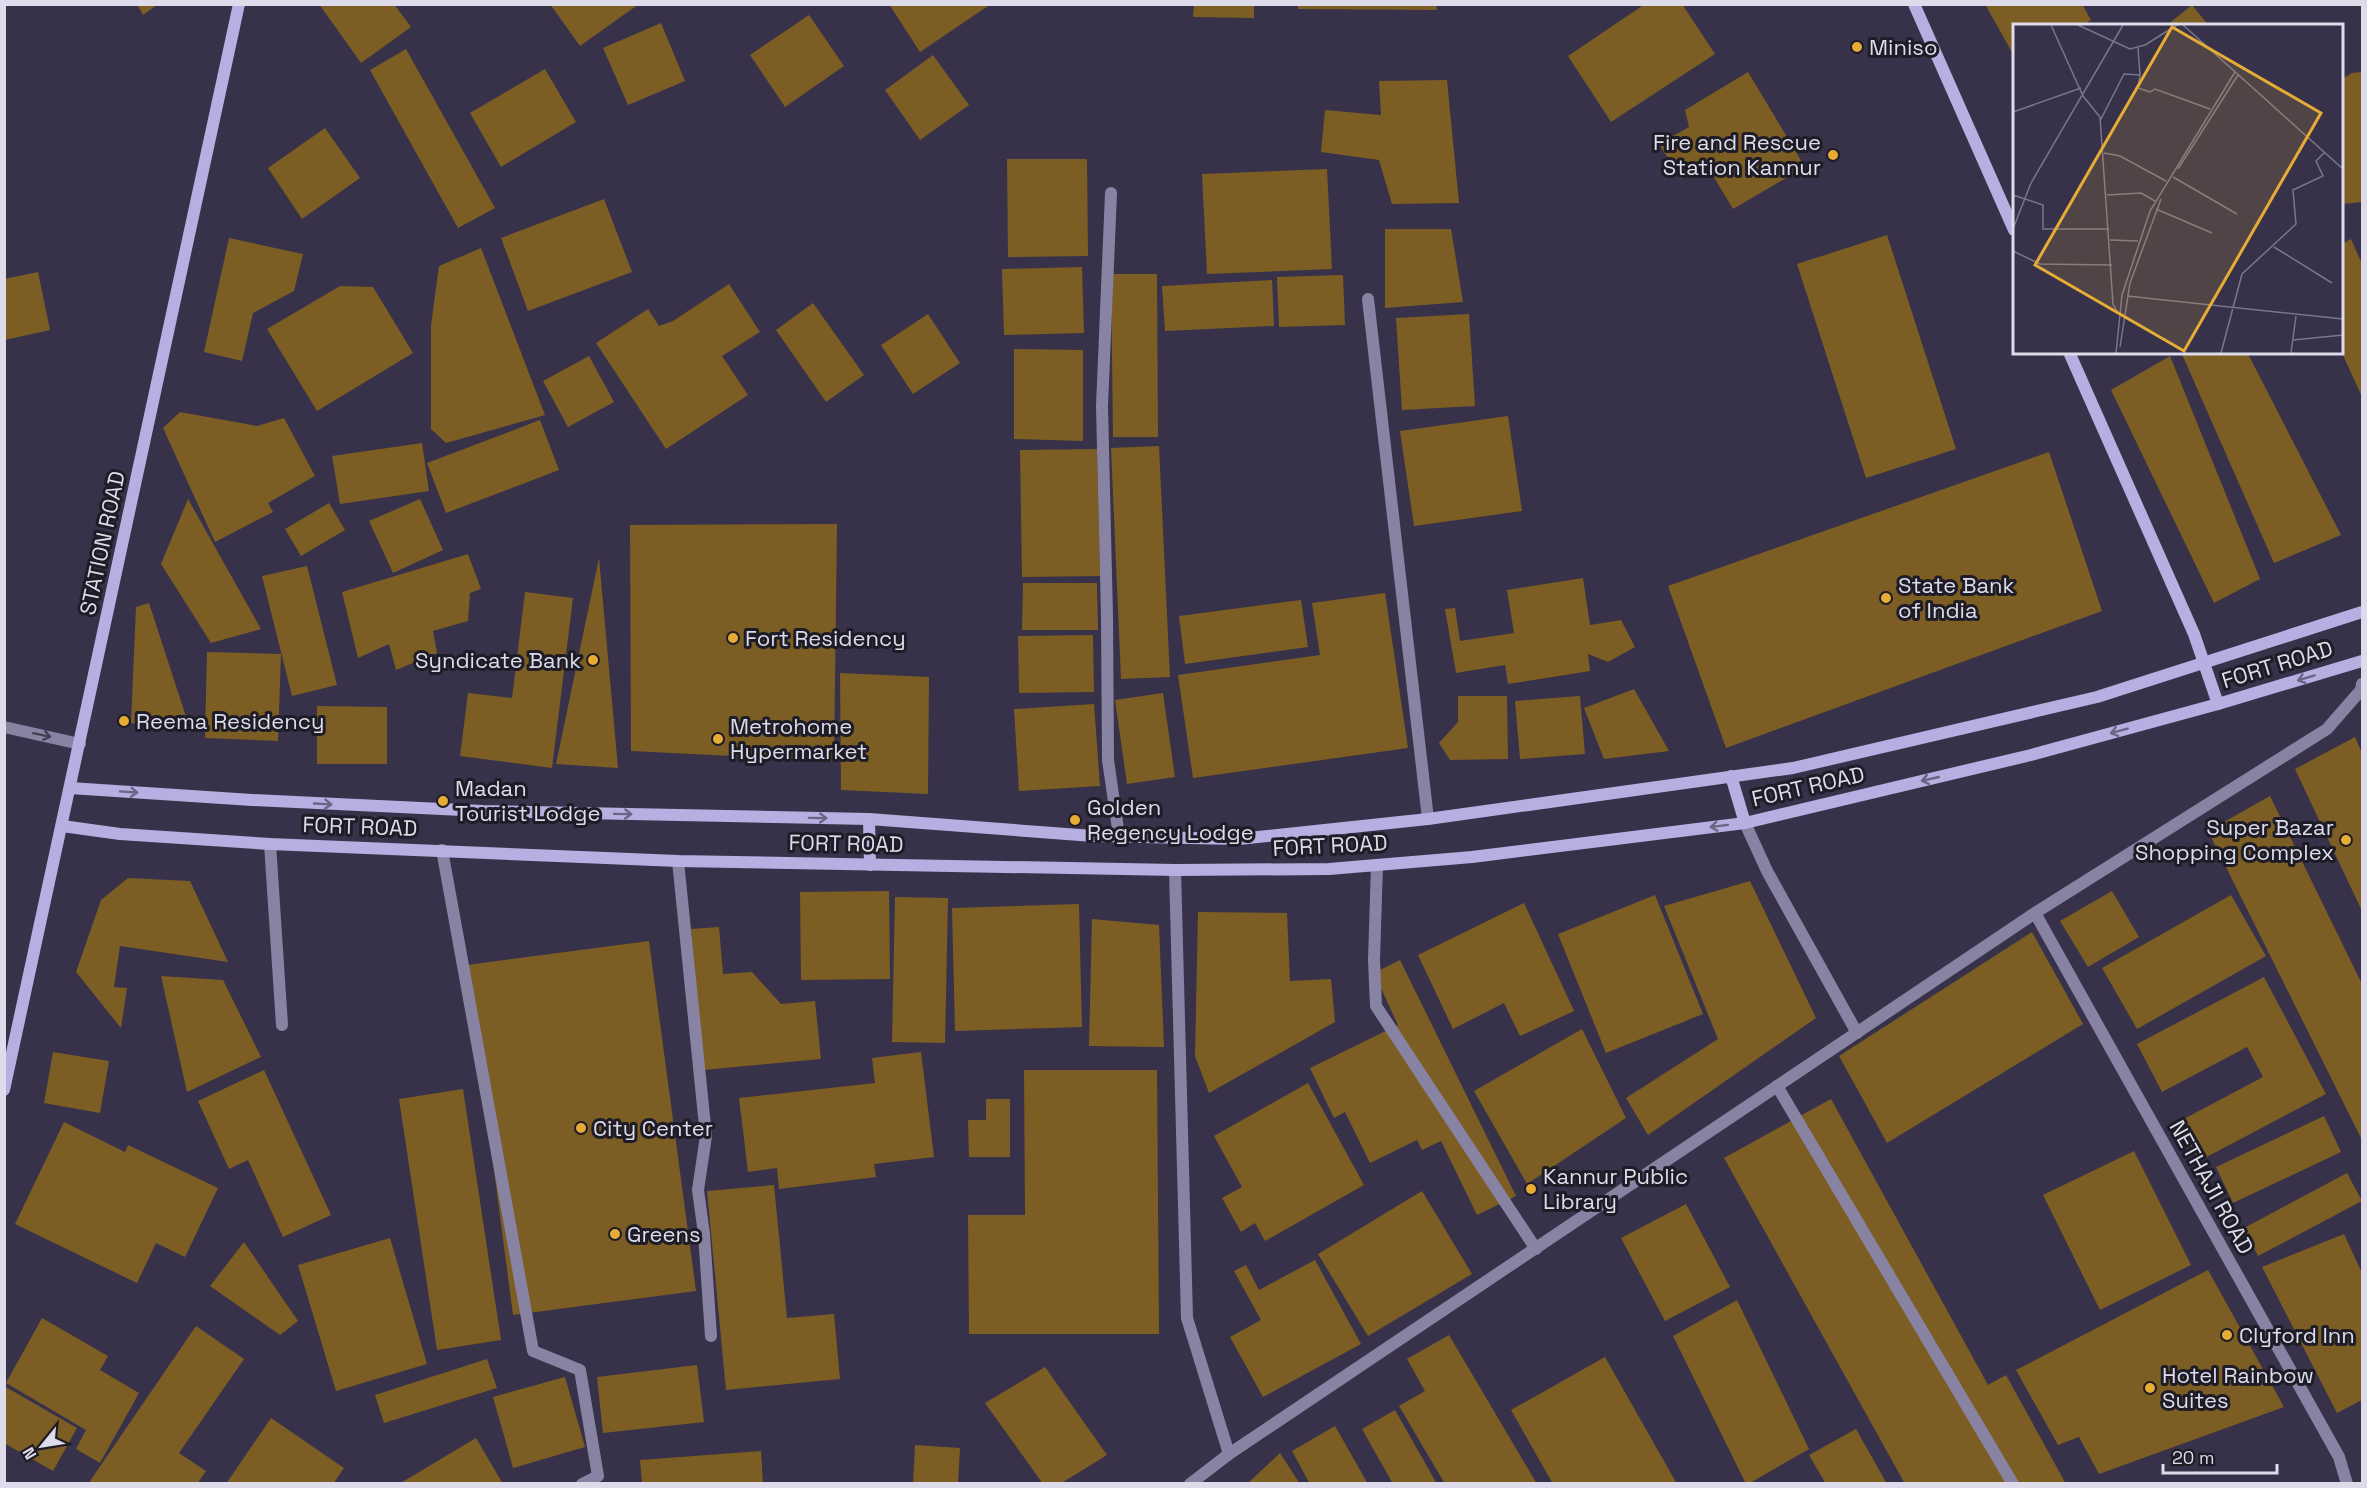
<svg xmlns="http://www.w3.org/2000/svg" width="2367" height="1488" viewBox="0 0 2367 1488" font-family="'Space Grotesk',sans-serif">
  <rect width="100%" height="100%" fill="#373249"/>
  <!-- building -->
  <g fill="#7c5d23">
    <polygon points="137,4 158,4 143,15"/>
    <polygon points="319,4 394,4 411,27 361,63"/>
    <polygon points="550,4 639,4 580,46"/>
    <polygon points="889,4 991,4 920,52"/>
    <polygon points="1194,4 1254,4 1254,18 1193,17"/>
    <polygon points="1298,4 1436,4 1437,10 1298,9"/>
    <polygon points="1645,4 1682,4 1715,54 1611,122 1568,56"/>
    <polygon points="1985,4 2082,4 2091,20 2082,26 2014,26 2014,56"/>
    <polygon points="2192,5 2209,26 2166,26"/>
    <polygon points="809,15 844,66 785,107 750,55"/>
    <polygon points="661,23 685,81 628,105 603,48"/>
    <polygon points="406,49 495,208 458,228 370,70"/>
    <polygon points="933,55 969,105 920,140 885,90"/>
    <polygon points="545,69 576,122 501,167 470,113"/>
    <polygon points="1748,72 1805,167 1733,209 1706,164 1681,179 1659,144 1689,127 1685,110"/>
    <polygon points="2362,72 2362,202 2342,204 2342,79 2352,73"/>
    <polygon points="1447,80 1459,203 1392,204 1379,160 1321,152 1325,110 1381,115 1379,81"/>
    <polygon points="325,128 360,178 302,219 268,168"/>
    <polygon points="1007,159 1087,159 1088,256 1008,257"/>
    <polygon points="1327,169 1332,269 1207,274 1202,174"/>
    <polygon points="604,199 632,272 528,311 501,238"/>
    <polygon points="1385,229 1451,229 1463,302 1385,308"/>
    <polygon points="1887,235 1956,449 1866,478 1797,264"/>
    <polygon points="229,238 303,254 294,291 253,313 242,361 204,352"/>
    <polygon points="2351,239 2362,264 2362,397 2342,353 2342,244"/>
    <polygon points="481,248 545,415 446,443 431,429 431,325 439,266"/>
    <polygon points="1082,267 1084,333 1004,335 1002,269"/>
    <polygon points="38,272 50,330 5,340 4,279"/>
    <polygon points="1111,274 1157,274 1158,437 1113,437"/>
    <polygon points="1343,275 1345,325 1279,327 1277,277"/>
    <polygon points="1272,280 1274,326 1165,331 1162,286"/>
    <polygon points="729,284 760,332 722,356 748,395 666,449 596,343 648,309 659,326 673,321"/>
    <polygon points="340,286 373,287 413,353 317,411 267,329"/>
    <polygon points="813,303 864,375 826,402 776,330"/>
    <polygon points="928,314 960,363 913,394 881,345"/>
    <polygon points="1469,314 1475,406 1402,410 1396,318"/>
    <polygon points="1014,349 1083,350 1083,441 1014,439"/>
    <polygon points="2181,352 2247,352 2341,535 2274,563"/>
    <polygon points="589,356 614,402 568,427 543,381"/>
    <polygon points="2170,356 2260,579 2214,603 2111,390"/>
    <polygon points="180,412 257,426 284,418 315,476 268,503 273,512 215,542 163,428"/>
    <polygon points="1508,416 1522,511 1414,526 1400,431"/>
    <polygon points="540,420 559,470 446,513 427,463"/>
    <polygon points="422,443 429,491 340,504 332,456"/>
    <polygon points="1159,446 1170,677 1121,679 1111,448"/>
    <polygon points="1097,449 1100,576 1022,577 1020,450"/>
    <polygon points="2049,452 2102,611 1726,748 1668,586"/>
    <polygon points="188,499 261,629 211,643 161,564"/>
    <polygon points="420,499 443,550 393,573 369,521"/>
    <polygon points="329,503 345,530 301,556 285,529"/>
    <polygon points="837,524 834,761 631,751 630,525"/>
    <polygon points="468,554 481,589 470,593 468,621 433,631 437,653 396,670 389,644 358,658 342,592"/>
    <polygon points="599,558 618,768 556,764"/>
    <polygon points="307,566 337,685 292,696 262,576"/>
    <polygon points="1583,578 1590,625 1621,620 1635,647 1608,662 1588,654 1590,671 1508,684 1505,665 1456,673 1445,609 1455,608 1460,641 1514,633 1507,590"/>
    <polygon points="1023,583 1097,583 1098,630 1022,630"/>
    <polygon points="525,592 573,598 552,768 460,756 468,693 512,698"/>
    <polygon points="1385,593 1408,748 1193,778 1178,675 1320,655 1312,603"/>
    <polygon points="1301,600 1308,647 1185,664 1179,616"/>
    <polygon points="149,603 191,732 131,723 136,607"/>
    <polygon points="1093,635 1094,692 1019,693 1018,636"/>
    <polygon points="207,652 281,654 278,741 205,738"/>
    <polygon points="840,673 929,677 928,794 841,790"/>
    <polygon points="1634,689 1669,751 1604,759 1584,708"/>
    <polygon points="1163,693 1175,777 1127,784 1115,700"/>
    <polygon points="1458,696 1507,696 1508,759 1450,760 1439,743 1458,722"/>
    <polygon points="1580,696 1585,754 1520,759 1515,701"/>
    <polygon points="1094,704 1100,786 1019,791 1014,709"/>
    <polygon points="317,706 387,707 387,764 317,764"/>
    <polygon points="2355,737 2362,753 2362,911 2295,769"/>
    <polygon points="2270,796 2362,984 2362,1140 2208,831"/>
    <polygon points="128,878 190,881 228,962 120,946 114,987 127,988 121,1028 76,972 101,900"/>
    <polygon points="1750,881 1816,1018 1648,1135 1626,1098 1718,1039 1664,906"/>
    <polygon points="889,891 890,979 801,980 800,892"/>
    <polygon points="2112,891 2139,937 2088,967 2060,921"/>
    <polygon points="1655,895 1703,1014 1606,1053 1558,934"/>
    <polygon points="2231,895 2266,956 2137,1029 2102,968"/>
    <polygon points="895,897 948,898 945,1043 892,1042"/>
    <polygon points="1524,903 1574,1011 1520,1036 1504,1003 1453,1029 1418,955"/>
    <polygon points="1079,904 1082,1027 955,1031 952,908"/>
    <polygon points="1198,912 1287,913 1290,981 1331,979 1335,1022 1209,1093 1195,1056"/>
    <polygon points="1092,919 1159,925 1164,1047 1089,1046"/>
    <polygon points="719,927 723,974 752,972 781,1004 815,1001 821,1059 704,1070 691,929"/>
    <polygon points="2032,932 2083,1024 1887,1143 1839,1056"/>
    <polygon points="649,941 696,1291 513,1315 467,965"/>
    <polygon points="1400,960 1516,1196 1477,1215 1441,1141 1422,1150 1417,1140 1370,1163 1345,1112 1334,1118 1310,1068 1398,1025 1374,973"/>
    <polygon points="161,976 223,980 261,1057 187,1092"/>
    <polygon points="2264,977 2326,1094 2199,1161 2178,1122 2263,1077 2247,1047 2162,1092 2137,1044"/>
    <polygon points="1582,1029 1626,1118 1527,1184 1474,1091"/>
    <polygon points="53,1052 109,1061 100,1113 44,1103"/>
    <polygon points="921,1052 934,1157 874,1164 876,1177 779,1189 777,1168 748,1172 739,1098 875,1083 872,1058"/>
    <polygon points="264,1070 331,1215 283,1237 248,1160 229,1169 198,1101"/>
    <polygon points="1024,1070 1157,1070 1159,1334 969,1334 968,1215 1025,1215"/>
    <polygon points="1308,1083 1364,1185 1265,1241 1255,1223 1241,1232 1222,1198 1242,1187 1214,1136"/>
    <polygon points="463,1089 501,1340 437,1350 399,1099"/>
    <polygon points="986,1099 1010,1099 1010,1157 969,1157 968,1120 986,1120"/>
    <polygon points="1831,1099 1988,1385 2006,1375 2066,1484 1905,1484 1724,1158"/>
    <polygon points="2324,1116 2341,1152 2233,1203 2216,1167"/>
    <polygon points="64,1122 125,1152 128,1145 218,1188 185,1257 156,1243 137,1283 15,1224"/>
    <polygon points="2134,1151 2191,1265 2100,1310 2043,1195"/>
    <polygon points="2347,1173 2362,1201 2258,1256 2244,1228"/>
    <polygon points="774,1185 787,1318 834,1314 840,1379 726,1390 707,1191"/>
    <polygon points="1422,1191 1472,1274 1368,1336 1318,1254"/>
    <polygon points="1686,1204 1730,1287 1665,1321 1621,1238"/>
    <polygon points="2344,1234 2362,1273 2362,1400 2337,1413 2262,1267"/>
    <polygon points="390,1238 427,1364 336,1391 298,1265"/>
    <polygon points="244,1242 298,1321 280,1335 210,1286"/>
    <polygon points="1315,1260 1361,1344 1263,1397 1230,1337 1261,1320 1234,1271 1246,1265 1259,1290"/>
    <polygon points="2208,1270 2284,1407 2099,1474 2079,1437 2058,1445 2016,1370"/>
    <polygon points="1737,1300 1809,1449 1748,1484 1746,1484 1673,1336"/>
    <polygon points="42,1318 108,1356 100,1370 139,1393 100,1463 76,1449 86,1430 6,1383"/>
    <polygon points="196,1326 244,1359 179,1453 206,1471 197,1484 94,1484 90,1481"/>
    <polygon points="1449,1335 1537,1484 1445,1484 1399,1406 1425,1391 1407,1359"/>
    <polygon points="1605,1357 1677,1484 1553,1484 1511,1410"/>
    <polygon points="487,1359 497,1388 384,1423 375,1395"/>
    <polygon points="697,1365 704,1422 603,1433 597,1377"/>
    <polygon points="1045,1367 1107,1455 1060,1484 1043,1484 985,1403"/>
    <polygon points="565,1377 585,1447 513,1468 493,1397"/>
    <polygon points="4,1386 77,1428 53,1471 4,1443"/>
    <polygon points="1395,1410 1437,1484 1393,1484 1362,1429"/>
    <polygon points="271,1418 344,1468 333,1484 226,1484"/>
    <polygon points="1335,1426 1368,1484 1310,1484 1292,1451"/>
    <polygon points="1856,1429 1887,1484 1826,1484 1809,1455"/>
    <polygon points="476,1438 503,1484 399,1484"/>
    <polygon points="915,1445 960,1448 958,1484 913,1484"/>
    <polygon points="761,1451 763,1484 642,1484 640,1460"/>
    <polygon points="1280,1453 1300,1484 1247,1484"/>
  </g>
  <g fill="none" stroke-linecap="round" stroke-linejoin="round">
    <!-- lane -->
    <g stroke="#8883a3" stroke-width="12">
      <polyline points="4,727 80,744"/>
      <polyline points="270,844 282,1025"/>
      <polyline points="678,861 706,1136 698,1190 704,1234 711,1336"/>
    </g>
    <!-- street -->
    <g stroke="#8883a3" stroke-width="12">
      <polyline points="1111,193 1102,406 1107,617 1108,760 1119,836"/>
      <polyline points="1368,299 1428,819"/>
      <polyline points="1745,823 1767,871 1857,1033"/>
      <polyline points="442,850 533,1351 580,1370 598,1476 582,1484"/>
      <polyline points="1377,865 1374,960 1376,1006 1536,1249"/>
      <polyline points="1175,870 1187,1318 1229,1454"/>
      <polyline points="2035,913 2339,1457 2347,1484"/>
      <polyline points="1777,1086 2013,1484"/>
      <polyline points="1190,1484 1229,1454 2035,913 2327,729 2361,690 2362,684"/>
    </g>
    <!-- secondary -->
    <g stroke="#b7aee1" stroke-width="12">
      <polyline points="1914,4 2014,230"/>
      <polyline points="2069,352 2194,634 2218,704"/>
      <polyline points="1731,776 1745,823"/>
      <polyline points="70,788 252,800 483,811 869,819 1093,836 1239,839 1428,819 1793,768 2097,697 2362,612"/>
      <polyline points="869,819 870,865"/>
      <polyline points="62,826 120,834 270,844 678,861 1175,870 1329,869 1472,857 1745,823 2031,755 2218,704 2362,661"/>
      <polyline points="4,1090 239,4"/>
    </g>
  </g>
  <!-- one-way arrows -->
  <defs><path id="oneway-shaft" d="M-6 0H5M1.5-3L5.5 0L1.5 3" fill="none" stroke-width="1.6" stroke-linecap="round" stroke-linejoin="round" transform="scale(1.5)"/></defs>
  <g stroke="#6a6584">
    <use href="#oneway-shaft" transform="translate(2306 678) rotate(163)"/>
    <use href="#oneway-shaft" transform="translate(2119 731) rotate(165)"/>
    <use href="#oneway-shaft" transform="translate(1930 779) rotate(167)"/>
    <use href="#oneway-shaft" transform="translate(129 792) rotate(4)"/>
    <use href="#oneway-shaft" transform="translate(323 804) rotate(3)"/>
    <use href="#oneway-shaft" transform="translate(623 814) rotate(1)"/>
    <use href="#oneway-shaft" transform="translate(818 818) rotate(1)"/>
    <use href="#oneway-shaft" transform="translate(1719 826) rotate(173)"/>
  </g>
  <use stroke="#434052" href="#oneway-shaft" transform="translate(42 735) rotate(12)"/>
  <!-- markers -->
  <g fill="#e6ac36" stroke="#1e1c26" stroke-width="2">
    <circle cx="1857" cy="47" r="6"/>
    <circle cx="1833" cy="155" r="6"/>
    <circle cx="1886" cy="598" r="6"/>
    <circle cx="733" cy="638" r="6"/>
    <circle cx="593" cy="660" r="6"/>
    <circle cx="124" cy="721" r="6"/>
    <circle cx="718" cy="739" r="6"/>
    <circle cx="443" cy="801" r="6"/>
    <circle cx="1075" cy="820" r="6"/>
    <circle cx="2346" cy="840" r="6"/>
    <circle cx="581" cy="1128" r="6"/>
    <circle cx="1531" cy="1189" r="6"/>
    <circle cx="615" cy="1234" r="6"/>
    <circle cx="2227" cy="1335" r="6"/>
    <circle cx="2150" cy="1388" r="6"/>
  </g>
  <g text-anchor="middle" stroke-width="6" stroke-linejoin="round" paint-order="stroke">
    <!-- poi labels -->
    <g font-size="22" fill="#dedcea" stroke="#1e1c26" text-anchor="start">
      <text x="1869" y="55">Miniso</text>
      <text x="1821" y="150" text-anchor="end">Fire and Rescue<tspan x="1821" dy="25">Station Kannur</tspan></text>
      <text x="1898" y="593">State Bank<tspan x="1898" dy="25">of India</tspan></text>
      <text x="745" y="646">Fort Residency</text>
      <text x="581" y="668" text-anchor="end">Syndicate Bank</text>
      <text x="136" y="729">Reema Residency</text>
      <text x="730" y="734">Metrohome<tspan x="730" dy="25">Hypermarket</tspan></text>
      <text x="455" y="796">Madan<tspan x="455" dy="25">Tourist Lodge</tspan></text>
      <text x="1087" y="815">Golden<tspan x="1087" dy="25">Regency Lodge</tspan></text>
      <text x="2334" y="835" text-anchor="end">Super Bazar<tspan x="2334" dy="25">Shopping Complex</tspan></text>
      <text x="593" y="1136">City Center</text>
      <text x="1543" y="1184">Kannur Public<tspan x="1543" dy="25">Library</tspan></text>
      <text x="627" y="1242">Greens</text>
      <text x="2239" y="1343">Clyford Inn</text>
      <text x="2162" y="1383">Hotel Rainbow<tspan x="2162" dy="25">Suites</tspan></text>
    </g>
    <!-- street labels -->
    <g font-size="22" fill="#dedcea" stroke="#1e1c26">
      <text transform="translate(102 543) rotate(-78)" y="8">STATION ROAD</text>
      <text transform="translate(2277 664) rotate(-17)" y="8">FORT ROAD</text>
      <text transform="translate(1808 786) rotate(-13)" y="8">FORT ROAD</text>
      <text transform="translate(360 826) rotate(2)" y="8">FORT ROAD</text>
      <text transform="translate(846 843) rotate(1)" y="8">FORT ROAD</text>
      <text transform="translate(1330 845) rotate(-3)" y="8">FORT ROAD</text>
      <text transform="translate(2212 1187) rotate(61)" y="8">NETHAJI ROAD</text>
    </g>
  </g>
  <!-- overview -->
  <g transform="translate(2013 24)">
    <rect width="330" height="330" fill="#373249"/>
    <path fill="none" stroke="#7a7689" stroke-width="1.5" d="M 38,1 L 70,72 L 87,93 L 100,280 L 105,289M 65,1 L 117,25 L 132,21 L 164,1M 170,1 L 330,145M 127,51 L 125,64 L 137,68 L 142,65 L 197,85M 0,88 L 68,64M 87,97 L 111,50 L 127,51 L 125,24M 91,129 L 107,132 L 153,157M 165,145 L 225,51M 160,153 L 224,190M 0,171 L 30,181 L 30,205 L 96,205M 94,171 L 128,169 L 142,177M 143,185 L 199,209M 0,205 L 18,159 L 110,1M 97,216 L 125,217M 261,223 L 319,259M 0,227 L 27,240 L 99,241M 114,272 L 330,295M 280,316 L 330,311M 107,323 L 117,259 L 148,175M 103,329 L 109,271 L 137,187 L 222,48M 208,329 L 229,250 L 283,200 L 280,166 L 310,152 L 303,137 L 311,129M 278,329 L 283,292"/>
    <path fill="#e6ac36" fill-opacity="0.15" stroke="#e6ac36" stroke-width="3" d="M 159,3 L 308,89 L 171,327 L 22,241 Z"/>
    <rect width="330" height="330" fill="none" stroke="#dedcea" stroke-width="3"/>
  </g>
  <!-- border -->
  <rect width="2367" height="1488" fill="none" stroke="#dedcea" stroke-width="12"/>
  <!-- north arrow -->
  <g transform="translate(42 1446) rotate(240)" stroke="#1e1c26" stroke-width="4.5" paint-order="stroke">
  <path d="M0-4.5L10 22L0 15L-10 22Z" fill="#dedcea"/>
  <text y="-9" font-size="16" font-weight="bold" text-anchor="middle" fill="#dedcea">N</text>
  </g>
  <!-- scale -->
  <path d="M2163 1464v9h114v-9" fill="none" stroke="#dedcea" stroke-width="3"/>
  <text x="2172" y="1464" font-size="18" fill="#dedcea" stroke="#1e1c26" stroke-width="4.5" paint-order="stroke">20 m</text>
</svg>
